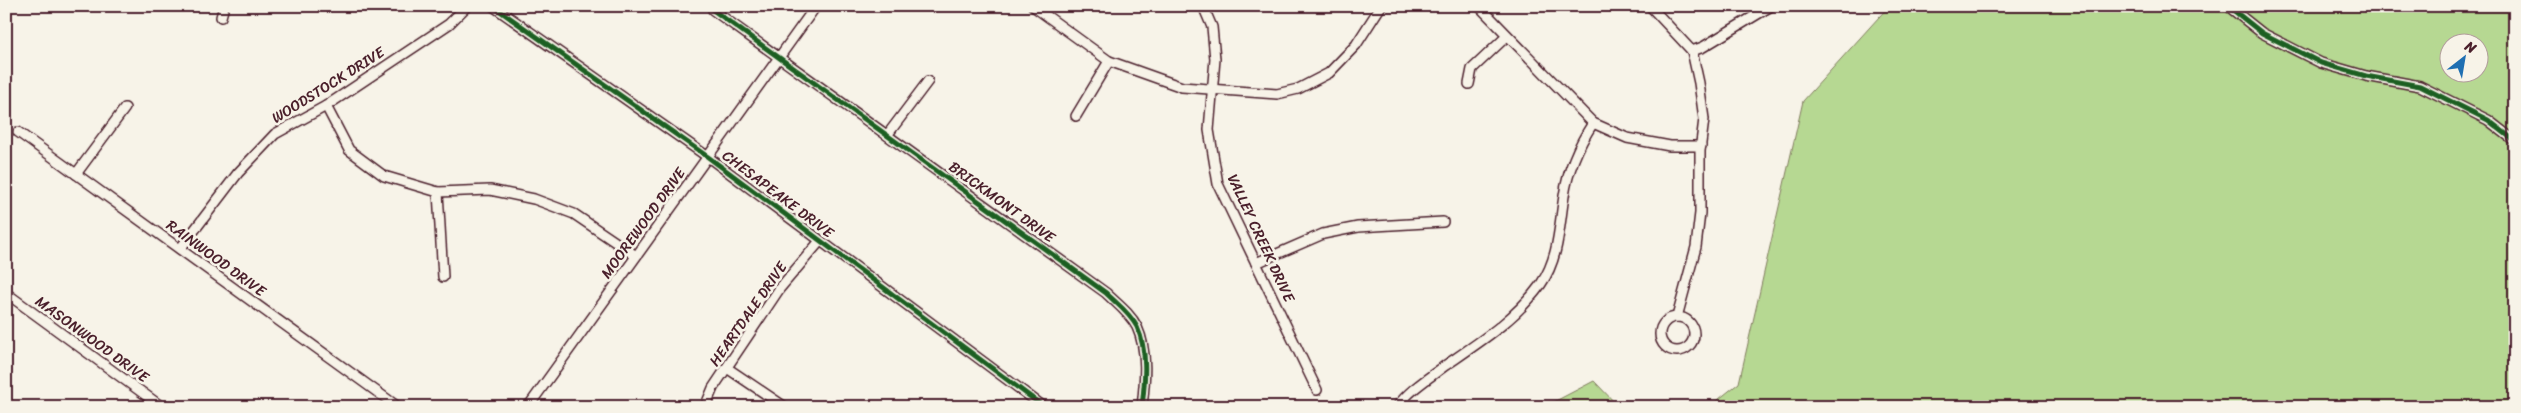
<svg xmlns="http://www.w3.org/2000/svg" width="2521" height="413" viewBox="0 0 2521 413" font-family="Sriracha,sans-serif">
  <rect width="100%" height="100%" fill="#f7f3e8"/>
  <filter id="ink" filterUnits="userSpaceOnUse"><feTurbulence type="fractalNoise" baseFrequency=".02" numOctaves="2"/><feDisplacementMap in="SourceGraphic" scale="10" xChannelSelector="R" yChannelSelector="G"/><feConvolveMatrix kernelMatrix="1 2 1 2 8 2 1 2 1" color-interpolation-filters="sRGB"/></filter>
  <g filter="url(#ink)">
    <!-- green -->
    <g fill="#b6d892" stroke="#807c5e" fill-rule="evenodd">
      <path d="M 1889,6 L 2515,6 L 2515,407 L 1709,407 L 1739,383 L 1803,101 ZM 2448,42 L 2478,42 L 2478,72 L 2448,72 Z"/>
      <polygon points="1594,381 1619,407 1544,407"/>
    </g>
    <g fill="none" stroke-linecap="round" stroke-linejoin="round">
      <!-- minor casing -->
      <g stroke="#4a1f2b" stroke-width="12">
        <g id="minor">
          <polyline points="493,6 708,157 1044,407"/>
          <polyline points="1033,6 1109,61 1182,87 1277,94 1298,89 1329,73 1356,45 1381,6"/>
          <polyline points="1203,6 1212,27 1215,59 1209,130 1218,184 1317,390"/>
          <polyline points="1479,6 1593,123 1627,138 1670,146 1701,146"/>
          <polyline points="1650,6 1692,51 1703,47 1771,6"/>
          <polyline points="2228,6 2262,33 2321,63 2366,76 2420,86 2488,120 2515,141"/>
          <path d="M 713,10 L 1106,293 C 1116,303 1130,313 1137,327 C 1148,351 1145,381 1142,407"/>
          <polyline points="221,17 224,6"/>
          <polyline points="1469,84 1472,69 1507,36"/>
          <polyline points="326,106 349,150 384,176 438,192 490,190 534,199 574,214 636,256"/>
          <polyline points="1076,116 1109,61"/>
          <polyline points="18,132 398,407"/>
          <polyline points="888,134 928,81"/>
          <polyline points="76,174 125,108"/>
          <polyline points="438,192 443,277"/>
          <polyline points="180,249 238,173 275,134 326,106 449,24 467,6"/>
          <polyline points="1256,263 1323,234 1358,227 1443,222"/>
          <polyline points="6,293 162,407"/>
          <polyline points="1677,317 1696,247 1700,213 1700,151 1704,119 1699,83 1692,51"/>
          <circle cx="1677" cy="334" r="17"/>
          <polyline points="727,368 785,407"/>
          <polyline points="528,407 816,6"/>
          <polyline points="705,407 713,388 780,288 820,241"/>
          <path d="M 1397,407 C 1409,390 1430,377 1446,365 C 1481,341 1516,319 1541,284 C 1559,258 1559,227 1564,196 C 1568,169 1578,146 1593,123"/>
        </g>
      </g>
      <!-- minor -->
      <use href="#minor" stroke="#f7f3e8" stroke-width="9"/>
      <!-- cycleway casing -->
      <g stroke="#f7f3e8" stroke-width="8">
        <g id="cycleway">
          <polyline points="493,6 708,157 1044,407"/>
          <polyline points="2228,6 2262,33 2321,63 2366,76 2420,86 2488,120 2515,141"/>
          <path d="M 713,10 L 1106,293 C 1116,303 1130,313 1137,327 C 1148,351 1145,381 1142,407"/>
        </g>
      </g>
      <!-- cycleway -->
      <use href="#cycleway" stroke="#1b5e20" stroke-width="5"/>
    </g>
  </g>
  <g text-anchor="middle" stroke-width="5" stroke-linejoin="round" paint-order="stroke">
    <!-- street labels -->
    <g font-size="15" fill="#4a1f2b" stroke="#f7f3e8">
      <text transform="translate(328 85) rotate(-32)" y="5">WOODSTOCK DRIVE</text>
      <text transform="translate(778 194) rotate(37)" y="5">CHESAPEAKE DRIVE</text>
      <text transform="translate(1002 202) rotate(36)" y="5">BRICKMONT DRIVE</text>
      <text transform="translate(643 223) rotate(-54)" y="5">MOOREWOOD DRIVE</text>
      <text transform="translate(1261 238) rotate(65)" y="5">VALLEY CREEK DRIVE</text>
      <text transform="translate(216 258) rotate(36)" y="5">RAINWOOD DRIVE</text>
      <text transform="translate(748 314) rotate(-55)" y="5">HEARTDALE DRIVE</text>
      <text transform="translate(92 339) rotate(36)" y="5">MASONWOOD DRIVE</text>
    </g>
  </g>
  <!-- margin -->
  <rect width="2521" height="413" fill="none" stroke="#f7f3e8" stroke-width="25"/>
  <rect x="12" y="12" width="2496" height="388" fill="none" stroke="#4a1f2b" stroke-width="2" filter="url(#ink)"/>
  <!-- north arrow -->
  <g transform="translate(2464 58) rotate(31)"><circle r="24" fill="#f7f3e8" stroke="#b29e9c"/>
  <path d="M0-4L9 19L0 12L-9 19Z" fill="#1f6fb2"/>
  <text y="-8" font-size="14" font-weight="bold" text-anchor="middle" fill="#4a1f2b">N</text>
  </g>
</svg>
